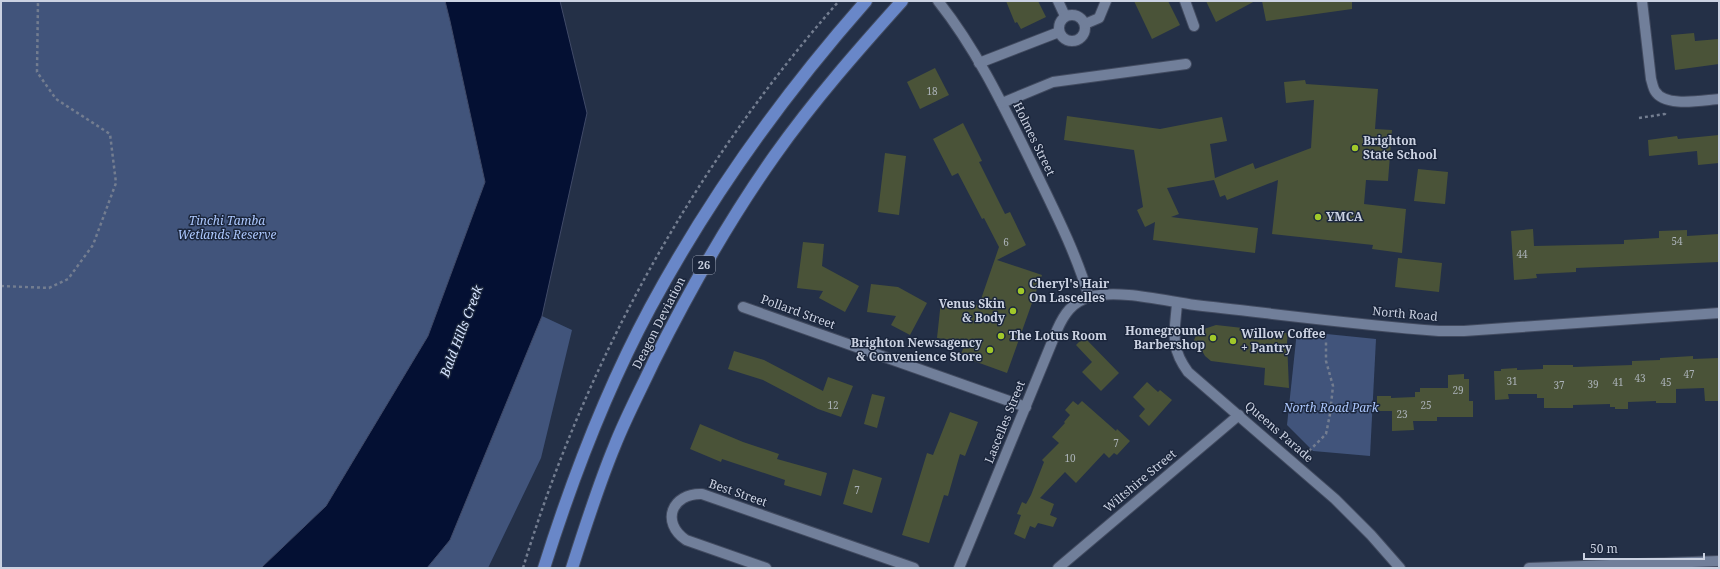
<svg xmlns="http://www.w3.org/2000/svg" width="1720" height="569" viewBox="0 0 1720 569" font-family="'Noto Serif',serif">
  <rect width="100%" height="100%" fill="#243047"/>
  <!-- green -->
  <g fill="#41547b">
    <polygon points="1,1 445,1 450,21 485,182 428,336 326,506 261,568 1,568"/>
    <polygon points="542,316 572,330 541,458 488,568 427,568 450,540"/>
    <polygon points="1297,331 1376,339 1370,456 1313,451 1287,425"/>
  </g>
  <!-- water -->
  <polygon fill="#041033" stroke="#404a68" points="445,1 560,1 587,113 542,316 450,540 427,568 261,568 326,506 428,336 485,182 450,21"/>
  <!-- building -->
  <g fill="#4a5338">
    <polygon points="1006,1 1038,1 1046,17 1021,29 1017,22 1015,23"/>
    <polygon points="1134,1 1168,1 1180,25 1152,39"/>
    <polygon points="1206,1 1255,1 1216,22"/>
    <polygon points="1262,1 1352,1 1352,9 1266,21"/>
    <polygon points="1694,33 1695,41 1719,39 1719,64 1675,70 1671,35"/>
    <polygon points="935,68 949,95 920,109 907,82"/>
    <polygon points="1305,80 1306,84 1378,89 1375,129 1392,130 1388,181 1366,180 1364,204 1406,209 1402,253 1372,249 1373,245 1272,234 1278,180 1227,200 1225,195 1220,197 1214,180 1167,188 1179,214 1171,217 1258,228 1255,253 1153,240 1155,222 1145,227 1137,210 1143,207 1134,150 1064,140 1067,116 1160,129 1222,117 1227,141 1210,144 1215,178 1253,163 1255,169 1311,148 1314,100 1286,103 1284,82"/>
    <polygon points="963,123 982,161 979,162 1005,214 1010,212 1026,245 997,260 1042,275 1007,373 960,356 966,342 937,338 941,301 979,305 999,247 984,218 982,219 958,173 952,176 933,139"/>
    <polygon points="1719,135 1719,163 1698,165 1697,151 1649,156 1648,140 1677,136 1678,139"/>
    <polygon points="885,153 906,156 899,215 878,212"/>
    <polygon points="1418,169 1448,172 1445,204 1414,201"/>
    <polygon points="1533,229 1534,246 1624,244 1624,240 1659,238 1659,231 1687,230 1687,236 1719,234 1719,262 1576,268 1576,272 1536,274 1537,278 1514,280 1511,231"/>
    <polygon points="803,242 824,244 822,266 859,286 845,312 819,298 823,291 797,288"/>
    <polygon points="1398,258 1442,263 1439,292 1395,287"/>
    <polygon points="871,284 898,287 927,303 910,335 891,325 896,316 867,312"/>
    <polygon points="1216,325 1288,333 1287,342 1289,388 1264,385 1265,368 1211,361 1205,356 1200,347 1191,347 1198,331"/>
    <polygon points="1084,337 1119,373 1101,391 1082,372 1092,362 1076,345"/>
    <polygon points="734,351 764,360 823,391 828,377 853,386 841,417 818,409 763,380 728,369"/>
    <polygon points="1693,356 1693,359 1719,358 1719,401 1705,401 1704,388 1676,389 1676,403 1656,403 1656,401 1628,402 1628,409 1615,409 1615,407 1610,407 1610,404 1573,405 1573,408 1544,408 1544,398 1537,398 1537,394 1508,394 1509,399 1495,400 1494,371 1501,371 1501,369 1517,368 1517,370 1543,369 1543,365 1573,365 1573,367 1632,365 1632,361 1660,360 1660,358"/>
    <polygon points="1464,374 1464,379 1469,379 1469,401 1473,401 1473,417 1437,417 1437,421 1413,421 1414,430 1392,431 1392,411 1377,411 1377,396 1391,396 1391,398 1415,397 1415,392 1420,392 1420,388 1448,388 1448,375"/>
    <polygon points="1147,382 1158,392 1160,390 1172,400 1149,426 1139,416 1145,409 1133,397"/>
    <polygon points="872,394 885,397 877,428 864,424"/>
    <polygon points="1073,401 1078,405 1082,401 1116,431 1117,429 1130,441 1117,455 1114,453 1109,458 1104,453 1076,483 1065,472 1040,498 1054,504 1050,515 1057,518 1053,527 1038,523 1035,528 1030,526 1025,539 1014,534 1021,515 1017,514 1022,502 1026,504 1031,495 1044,462 1042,460 1059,443 1052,437 1065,423 1064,422 1070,415 1065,410"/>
    <polygon points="950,412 978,422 965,456 960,454 948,496 944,495 929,543 902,535 927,453 933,455"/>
    <polygon points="700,424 743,442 779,454 777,459 827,473 821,496 784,485 785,480 722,459 721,462 690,449"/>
    <polygon points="853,469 882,478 872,513 843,504"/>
  </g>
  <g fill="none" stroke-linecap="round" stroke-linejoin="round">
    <!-- minor casing -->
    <g stroke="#424b60" stroke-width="12">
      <g id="minor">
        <path d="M 938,1 C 977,50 1004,107 1032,164 C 1053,208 1075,250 1089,297"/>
        <polyline points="1058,1 1065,16"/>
        <polyline points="1185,1 1194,26"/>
        <path d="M 1642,1 L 1651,79 C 1652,82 1653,88 1655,91 C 1665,108 1703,100 1719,99"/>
        <circle cx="1072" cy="28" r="13"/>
        <polyline points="1085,24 1099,18 1106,1"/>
        <polyline points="979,63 1059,32"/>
        <polyline points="1002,103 1053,82 1186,64"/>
        <path d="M 1177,303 C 1175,332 1169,346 1188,372 L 1335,499 L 1371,535 L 1400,568"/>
        <polyline points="743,307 1026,407"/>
        <path d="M 766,568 L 686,540 C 660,522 672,493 702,494 L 914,568"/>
        <path d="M 959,568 L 1057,330 C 1064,314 1072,302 1090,297 C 1118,289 1165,301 1195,305 C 1276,314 1358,325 1439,331 L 1464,331 L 1719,313"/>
        <polyline points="1058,568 1239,415"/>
        <polyline points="1529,568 1719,561"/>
      </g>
    </g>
    <!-- highway casing -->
    <g stroke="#424b60" stroke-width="14">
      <g id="highway">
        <path d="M 544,568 C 572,479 606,390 650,308 C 710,197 783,95 866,1"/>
        <path d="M 572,568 C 585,527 598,486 615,445 C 626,417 641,389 654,361 C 690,289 729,220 775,155 C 814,100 858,50 902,1"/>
      </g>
    </g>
    <!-- path -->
    <g stroke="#737d90" stroke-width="2.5" stroke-dasharray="3 3" stroke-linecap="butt">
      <polyline points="1639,118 1665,114 1665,112"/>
      <polyline points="1,286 49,288 68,279 93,245 116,183 110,134 56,99 37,72 38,1"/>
      <polyline points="1309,451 1326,434 1330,414 1333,386 1326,361 1326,341"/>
      <path d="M 523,568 C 586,360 695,164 839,1"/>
    </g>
    <!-- minor -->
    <use href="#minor" stroke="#717f9a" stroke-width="10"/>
    <!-- highway -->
    <use href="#highway" stroke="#6987c8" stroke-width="12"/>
  </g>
  <!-- markers -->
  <g fill="#a1c92a" stroke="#1b263c" stroke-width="1.5">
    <circle cx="1355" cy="148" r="4"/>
    <circle cx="1318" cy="217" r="4"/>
    <circle cx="1021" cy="291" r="4"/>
    <circle cx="1013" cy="311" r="4"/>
    <circle cx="1001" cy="336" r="4"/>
    <circle cx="1213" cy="338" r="4"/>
    <circle cx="1233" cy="341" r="4"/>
    <circle cx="990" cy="350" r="4"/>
  </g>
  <g text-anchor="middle" stroke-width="3" stroke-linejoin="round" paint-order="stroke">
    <!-- number labels -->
    <g font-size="10" fill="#abb2b8">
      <text x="932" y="95">18</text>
      <text x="1677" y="245">54</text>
      <text x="1006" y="246">6</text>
      <text x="1522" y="258">44</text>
      <text x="1689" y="378">47</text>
      <text x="1640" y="382">43</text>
      <text x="1512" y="385">31</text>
      <text x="1618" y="386">41</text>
      <text x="1666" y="386">45</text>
      <text x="1593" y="388">39</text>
      <text x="1559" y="389">37</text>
      <text x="1458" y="394">29</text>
      <text x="833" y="409">12</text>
      <text x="1426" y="409">25</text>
      <text x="1402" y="418">23</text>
      <text x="1116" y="447">7</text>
      <text x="1070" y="462">10</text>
      <text x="857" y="494">7</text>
    </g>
    <!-- shield labels -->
    <rect fill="#1b263c" stroke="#969eb0" stroke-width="1" x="693" y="256" width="22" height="18" rx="3"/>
    <g font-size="11" font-weight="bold" fill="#cbd2e2">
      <text x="704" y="269">26</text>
    </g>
    <!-- street labels -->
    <g font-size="12" fill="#cbd2e2" stroke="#1b263c">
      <text transform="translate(1034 139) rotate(64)" y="4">Holmes Street</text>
      <text transform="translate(798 312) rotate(20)" y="4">Pollard Street</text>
      <text transform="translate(1405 314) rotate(5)" y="4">North Road</text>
      <text transform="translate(659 323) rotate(-63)" y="4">Deagon Deviation</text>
      <text transform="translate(1005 422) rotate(-68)" y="4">Lascelles Street</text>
      <text transform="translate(1279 432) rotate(41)" y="4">Queens Parade</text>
      <text transform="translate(1140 481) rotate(-40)" y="4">Wiltshire Street</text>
      <text transform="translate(738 493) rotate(19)" y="4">Best Street</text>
    </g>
    <!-- poi labels -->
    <g font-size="12" font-weight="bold" fill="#cbd2e2" stroke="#1b263c" text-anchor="start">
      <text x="1363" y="145">Brighton<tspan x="1363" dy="14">State School</tspan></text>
      <text x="1326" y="221">YMCA</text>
      <text x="1029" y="288">Cheryl's Hair<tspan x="1029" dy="14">On Lascelles</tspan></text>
      <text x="1005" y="308" text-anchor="end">Venus Skin<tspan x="1005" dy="14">&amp; Body</tspan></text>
      <text x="1205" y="335" text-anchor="end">Homeground<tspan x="1205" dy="14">Barbershop</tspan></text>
      <text x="1241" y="338">Willow Coffee<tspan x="1241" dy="14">+ Pantry</tspan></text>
      <text x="1009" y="340">The Lotus Room</text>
      <text x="982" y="347" text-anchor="end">Brighton Newsagency<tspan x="982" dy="14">&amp; Convenience Store</tspan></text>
    </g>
    <!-- park labels -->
    <g font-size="12" font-style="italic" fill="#acc7fc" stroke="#1b263c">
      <text x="227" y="225">Tinchi Tamba<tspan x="227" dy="14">Wetlands Reserve</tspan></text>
      <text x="1331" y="412">North Road Park</text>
    </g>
    <!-- water labels -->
    <g font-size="13" font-style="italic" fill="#d6e4ff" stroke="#1b263c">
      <text transform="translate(461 331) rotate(-69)" y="5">Bald Hills Creek</text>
    </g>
  </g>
  <!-- border -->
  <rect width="1720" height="569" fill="none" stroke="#cbd2e2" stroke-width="4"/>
  <!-- scale -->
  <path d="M1584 553v6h120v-6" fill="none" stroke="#cbd2e2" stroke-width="2"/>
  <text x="1590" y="553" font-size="12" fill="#cbd2e2" stroke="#1b263c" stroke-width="3" paint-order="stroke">50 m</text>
</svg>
